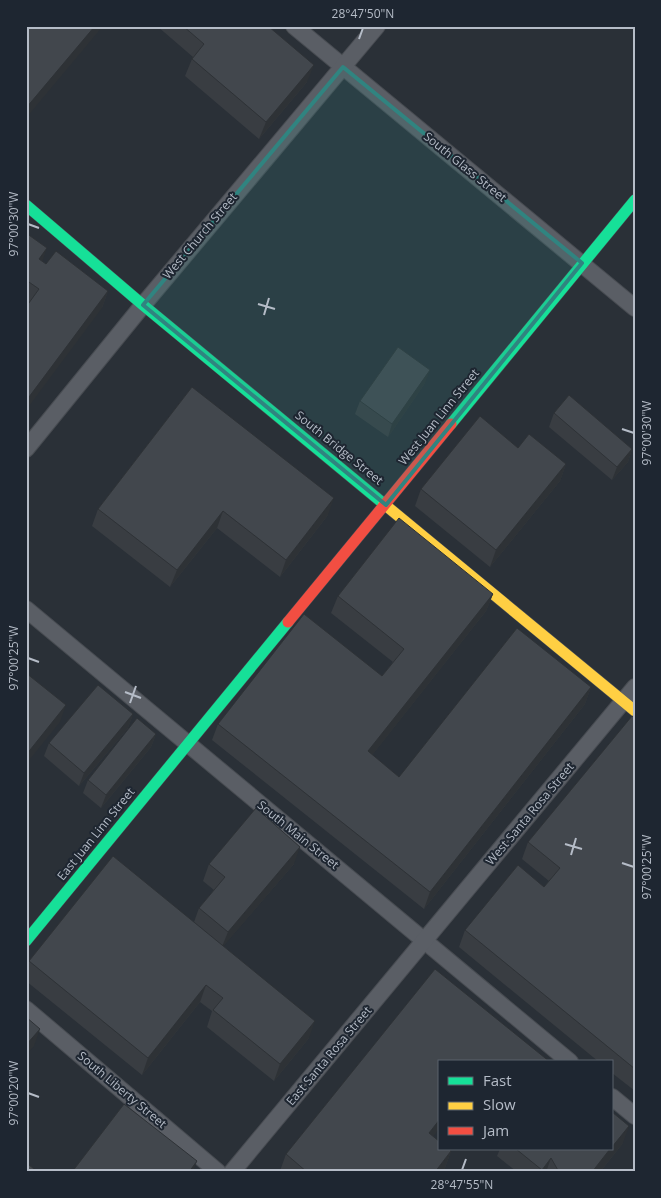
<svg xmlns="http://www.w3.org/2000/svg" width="661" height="1198" viewBox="0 0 661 1198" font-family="'Open Sans',sans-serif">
  <rect width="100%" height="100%" fill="#2a3037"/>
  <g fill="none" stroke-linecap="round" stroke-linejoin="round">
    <!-- street casing -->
    <g stroke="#484c52" stroke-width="18">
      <g id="street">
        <polyline points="294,26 635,308"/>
        <polyline points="26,449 143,305 377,26"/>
        <polyline points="26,609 570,1062"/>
        <polyline points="26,1009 218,1172"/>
        <polyline points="612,1097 635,1116"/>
        <polyline points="232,1172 635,687"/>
      </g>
    </g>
    <!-- fast casing -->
    <g stroke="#484c52" stroke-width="12">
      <g id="fast">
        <polyline points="26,205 143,305 384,504"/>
        <polyline points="451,424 635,200"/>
        <polyline points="26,941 288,622"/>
      </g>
    </g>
    <!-- slow casing -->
    <g stroke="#484c52" stroke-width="12">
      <polyline id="slow" points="384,504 635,711"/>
    </g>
    <!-- jam casing -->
    <g stroke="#484c52" stroke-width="12">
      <polyline id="jam" points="288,622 451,424"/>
    </g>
    <!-- street -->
    <use href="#street" stroke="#5a5e65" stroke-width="16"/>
    <!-- fast -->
    <use href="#fast" stroke="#16e098" stroke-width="11"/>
    <!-- slow -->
    <use href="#slow" stroke="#ffcf43" stroke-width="11"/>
    <!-- jam -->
    <use href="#jam" stroke="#f24e42" stroke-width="11"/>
  </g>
  <!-- wall -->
  <g fill="#393d42">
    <polygon points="157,26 268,26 307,82 259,139 185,76 192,59 193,57"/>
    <polygon points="26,233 43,262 46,264 108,291 102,308 29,303 26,301"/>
    <polygon points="425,383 388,437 355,414 360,401"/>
    <polygon points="192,387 328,515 280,577 217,528 170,587 92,526 98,509"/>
    <polygon points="554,413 632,449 628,462 612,480 549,427"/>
    <polygon points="518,448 566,464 560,481 490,567 415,506 421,489"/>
    <polygon points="493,594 486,611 372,755 399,777 591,687 585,704 424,909 212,740 218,724 382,676 393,662 331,613 338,596"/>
    <polygon points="133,714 128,728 79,786 44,756 49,743"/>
    <polygon points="635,718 635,1091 612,1073 612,1062 599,1062 459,947 465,930 544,887 549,881 522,859 528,842"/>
    <polygon points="156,734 151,747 101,808 83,793 88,780"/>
    <polygon points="209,864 294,864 223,946 309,1038 274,1081 207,1027 212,1011 200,1002 142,1075 26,981 26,968 29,961 194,922 199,908 214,890 203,881"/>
    <polygon points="440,1062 433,1137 451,1151 445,1168 442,1172 280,1171 286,1154"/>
    <polygon points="623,1143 600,1172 517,1172 497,1156 500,1149 612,1149"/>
  </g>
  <!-- shaded-wall -->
  <g fill="#2e3236">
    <polygon points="95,26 103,26 26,118 26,108"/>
    <polygon points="314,65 307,82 259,139 266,122"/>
    <polygon points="47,248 41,265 39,259"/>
    <polygon points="108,291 102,308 26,410 26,401"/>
    <polygon points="430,370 425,383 388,437 392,424"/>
    <polygon points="632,449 628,462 612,480 617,467"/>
    <polygon points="566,464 560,481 490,567 496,550"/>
    <polygon points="334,498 328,515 280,577 286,560"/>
    <polygon points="223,511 217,528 170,587 177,570"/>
    <polygon points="493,594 486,611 362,768 368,751"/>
    <polygon points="591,687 585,704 424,909 430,892"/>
    <polygon points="66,705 60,722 26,764 26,755"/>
    <polygon points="133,714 128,728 79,786 84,773"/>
    <polygon points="156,734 151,747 101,808 106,795"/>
    <polygon points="300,847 294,864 221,949 228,932"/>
    <polygon points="206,985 200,1002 142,1075 148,1058"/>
    <polygon points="315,1021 309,1038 274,1081 280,1064"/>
    <polygon points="40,1029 34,1046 26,1055 26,1045"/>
    <polygon points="440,1119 440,1128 422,1150 429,1133"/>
    <polygon points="629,1126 623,1143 600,1172 592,1172 610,1149 612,1149 612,1147"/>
    <polygon points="451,1151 445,1168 442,1172 435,1172"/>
    <polygon points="551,1158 546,1172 541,1172 542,1170"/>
    <polygon points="197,1161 193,1172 189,1172"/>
  </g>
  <!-- building -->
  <g fill="#42474d" stroke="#2e3236">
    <polygon points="26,26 95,26 26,108"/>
    <polygon points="183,26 268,26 314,65 266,122 192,59 204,44"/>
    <polygon points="26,233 47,248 39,259 46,264 56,251 108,291 26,401 26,307 39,289 26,280"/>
    <polygon points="398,347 430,370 392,424 360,401"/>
    <polygon points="192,387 334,498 286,560 223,511 177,570 98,509"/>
    <polygon points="569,395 632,449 617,467 554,413"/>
    <polygon points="480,416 518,448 529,434 566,464 496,550 421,489"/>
    <polygon points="399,518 493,594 368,751 399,777 517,628 591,687 430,892 218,724 304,614 382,676 404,649 338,596"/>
    <polygon points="26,673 66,705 26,755"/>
    <polygon points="98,685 133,714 84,773 49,743"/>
    <polygon points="632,716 635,718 635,926 634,927 635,928 635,1069 465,930 518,865 544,887 560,868 528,842"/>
    <polygon points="137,718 156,734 106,795 88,780"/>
    <polygon points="256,808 300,847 228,932 199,908 225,877 209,864"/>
    <polygon points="113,856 315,1021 280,1064 213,1010 223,998 206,985 148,1058 29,961"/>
    <polygon points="435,969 550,1062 440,1062 440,1119 429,1133 440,1142 440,1149 449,1149 451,1151 435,1172 307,1172 286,1154"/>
    <polygon points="26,1017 40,1029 26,1045"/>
    <polygon points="124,1104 197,1161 189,1172 72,1172"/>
    <polygon points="612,1112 629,1126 612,1147"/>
    <polygon points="516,1149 610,1149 592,1172 559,1172 551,1158 542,1170"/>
    <polygon points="29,1165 38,1172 26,1172 26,1169"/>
  </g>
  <!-- marked area -->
  <path fill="#308480" fill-opacity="0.2" stroke="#308480" stroke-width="4" stroke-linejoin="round" d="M 343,67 L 582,263 L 386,505 L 143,305 Z"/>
  <!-- ticks -->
  <path fill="none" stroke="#b5bcc7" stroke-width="2" d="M 359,39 L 363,28M 28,224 L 39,228M 258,304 L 275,309M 264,315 L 269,298M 622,429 L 634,433M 28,658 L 39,662M 125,692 L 141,698M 130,703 L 136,686M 565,844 L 582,849M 571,855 L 576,838M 622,863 L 634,867M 28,1093 L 39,1097M 462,1170 L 466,1159"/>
  <g text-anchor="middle" stroke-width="4" stroke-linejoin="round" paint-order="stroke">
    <!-- street labels -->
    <g font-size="12" fill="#b5bcc7" stroke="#1e2631">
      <text transform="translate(465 167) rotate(39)" y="4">South Glass Street</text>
      <text transform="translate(200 236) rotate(-50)" y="4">West Church Street</text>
      <text transform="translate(439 417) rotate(-51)" y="4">West Juan Linn Street</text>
      <text transform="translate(339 448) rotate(39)" y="4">South Bridge Street</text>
      <text transform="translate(530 814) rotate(-50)" y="4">West Santa Rosa Street</text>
      <text transform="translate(96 834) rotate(-51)" y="4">East Juan Linn Street</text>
      <text transform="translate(298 835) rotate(39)" y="4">South Main Street</text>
      <text transform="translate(329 1056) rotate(-50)" y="4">East Santa Rosa Street</text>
      <text transform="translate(122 1090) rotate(40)" y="4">South Liberty Street</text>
    </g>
  </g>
  <!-- border -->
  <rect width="661" height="1198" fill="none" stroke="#1e2631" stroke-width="55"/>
  <!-- legend -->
  <rect x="438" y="1060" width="175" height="90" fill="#1e2631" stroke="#5a626d"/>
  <rect x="448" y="1077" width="25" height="8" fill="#16e098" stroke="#5a626d"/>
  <text x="483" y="1086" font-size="15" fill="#b5bcc7">Fast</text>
  <rect x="448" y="1102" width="25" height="8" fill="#ffcf43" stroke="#5a626d"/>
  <text x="483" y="1110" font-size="15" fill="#b5bcc7">Slow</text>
  <rect x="448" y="1127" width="25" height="8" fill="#f24e42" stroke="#5a626d"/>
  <text x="483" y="1136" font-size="15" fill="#b5bcc7">Jam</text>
  <rect x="28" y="28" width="606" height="1142" fill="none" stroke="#b5bcc7" stroke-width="2"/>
  <g font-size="12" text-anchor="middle" fill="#b5bcc7">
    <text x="363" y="18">28°47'50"N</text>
    <text transform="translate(14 224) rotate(-90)" y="4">97°00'30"W</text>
    <text transform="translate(647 433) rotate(-90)" y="4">97°00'30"W</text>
    <text transform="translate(14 658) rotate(-90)" y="4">97°00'25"W</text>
    <text transform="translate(647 867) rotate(-90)" y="4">97°00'25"W</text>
    <text transform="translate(14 1093) rotate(-90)" y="4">97°00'20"W</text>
    <text x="462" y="1189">28°47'55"N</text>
  </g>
</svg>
